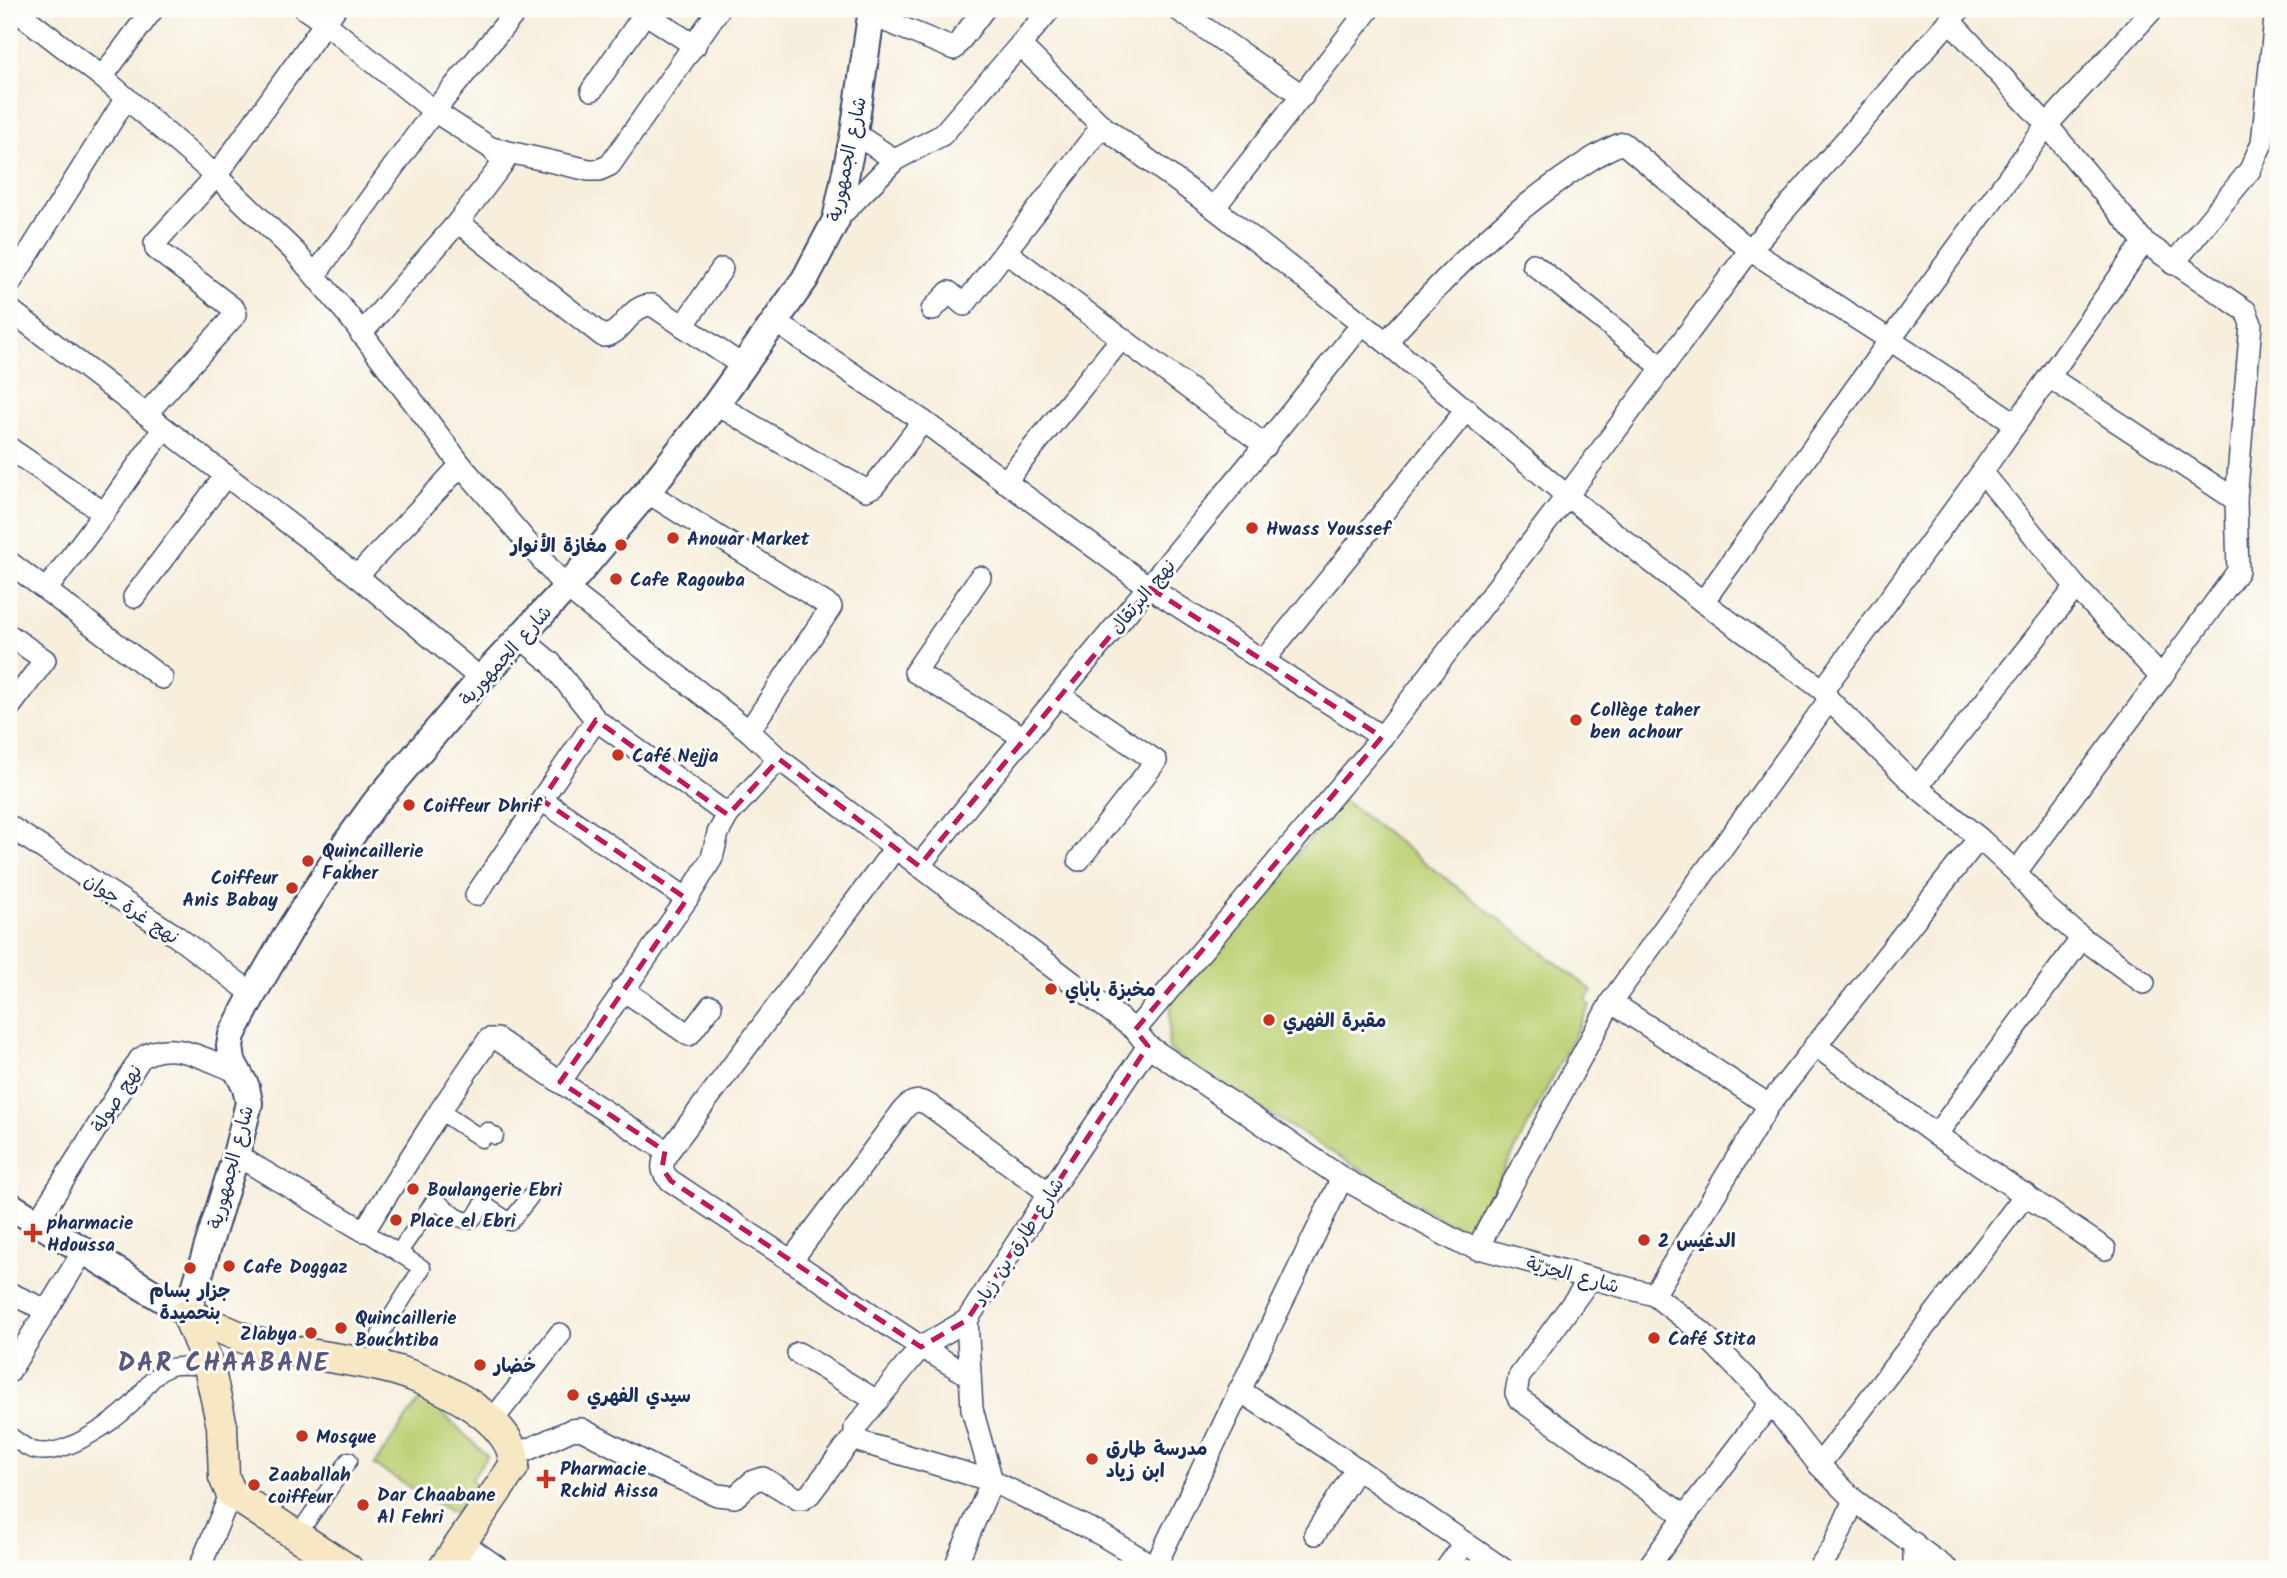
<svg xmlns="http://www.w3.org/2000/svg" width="2287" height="1578" viewBox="0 0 2287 1578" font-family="Kalam,'Playpen Sans Arabic',sans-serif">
  <rect width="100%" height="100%" fill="#fdfcf7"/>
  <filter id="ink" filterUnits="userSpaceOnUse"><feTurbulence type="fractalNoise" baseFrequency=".0143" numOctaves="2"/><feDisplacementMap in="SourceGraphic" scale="14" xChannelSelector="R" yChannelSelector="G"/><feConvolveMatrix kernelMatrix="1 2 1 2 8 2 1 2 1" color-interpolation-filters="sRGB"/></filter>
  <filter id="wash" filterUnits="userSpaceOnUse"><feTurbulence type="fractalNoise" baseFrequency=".00686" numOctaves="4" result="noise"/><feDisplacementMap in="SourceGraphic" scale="28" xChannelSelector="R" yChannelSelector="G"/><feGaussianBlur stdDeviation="1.57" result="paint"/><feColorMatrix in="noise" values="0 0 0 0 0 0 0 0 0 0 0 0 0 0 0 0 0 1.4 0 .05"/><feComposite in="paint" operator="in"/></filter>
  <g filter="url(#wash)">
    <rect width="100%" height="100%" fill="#f7eedc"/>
    <!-- green -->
    <g fill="#bcd073" stroke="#6c8068" stroke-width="2">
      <polygon points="1343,800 1593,991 1586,1000 1590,1005 1473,1231 1447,1223 1179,1058 1168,1047 1171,1002"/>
      <polygon points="420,1399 436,1407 487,1456 471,1479 477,1486 454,1514 374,1465"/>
    </g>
  </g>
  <g filter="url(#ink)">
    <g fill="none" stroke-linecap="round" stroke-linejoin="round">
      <!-- pedestrian casing -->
      <g stroke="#3c4c71" stroke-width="19">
        <g id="pedestrian">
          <polyline points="440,1111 482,1139 487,1131 495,1136"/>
          <polyline points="364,1231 422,1268 380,1335 379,1348 387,1368"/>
          <path d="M 399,1252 L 435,1200 C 443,1206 462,1225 472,1219 C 476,1217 480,1208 483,1204 L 510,1222 L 530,1197"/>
          <path d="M 9,1435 C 17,1440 27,1450 37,1451 C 65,1456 113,1423 132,1404 C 143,1392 154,1372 171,1367 C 182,1364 198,1367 209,1367"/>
          <polyline points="297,1536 349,1460"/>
        </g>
      </g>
      <!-- minor casing -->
      <g stroke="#3c4c71" stroke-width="24">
        <g id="minor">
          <polyline points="14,9 102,77 216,176 295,252 348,315 461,465 566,588 749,731 779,759 1135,1030 1148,1046 1342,1178 1460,1243 1654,1295 1703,1333 1771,1403 1819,1465 1854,1500 1947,1569"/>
          <polyline points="335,9 325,23 434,111 491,148 504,162 458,222 361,334"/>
          <polyline points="1177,9 1303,96"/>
          <polyline points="871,15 954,49 984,9"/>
          <polyline points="1950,21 2047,125 2144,242 2246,311 2251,324 2236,500 2238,571 2161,677"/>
          <polyline points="1020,45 1050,9"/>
          <polyline points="102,77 153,9"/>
          <polyline points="592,90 645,13 695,46"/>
          <polyline points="854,133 895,160"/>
          <polyline points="491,148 589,170 599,170 610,165 719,9"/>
          <polyline points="1214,208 1369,9"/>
          <polyline points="836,220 895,160 942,135 1020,45 1102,126 1214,208 1386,342 1567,496 1703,602 1823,690 1829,700 1917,787 1979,838 1769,1105 1654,1295"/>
          <path d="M 458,222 L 603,336 C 623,336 629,304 652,305 L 743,366"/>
          <polyline points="1006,252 1266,446"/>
          <polyline points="1533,264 1662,367"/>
          <polyline points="2173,264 2250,170 2262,143 2276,9"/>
          <polyline points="315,275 434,111 518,9"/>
          <polyline points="9,285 126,98"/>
          <polyline points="9,309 357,576 481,679"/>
          <polyline points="932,310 949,292 964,305 1102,126"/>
          <polyline points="774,321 923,421 1150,588 1382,737"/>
          <polyline points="683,326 722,269"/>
          <path d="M 1386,342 C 1441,282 1496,224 1563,178 C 1582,165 1601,151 1623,143 L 1750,250 L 1890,340 L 2015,423"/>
          <polyline points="2049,377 2236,500"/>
          <polyline points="716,404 811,460 866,490 874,486 923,421"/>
          <polyline points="146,414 236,314 234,309 156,249 155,243 216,176 325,23 305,9"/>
          <polyline points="9,448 104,513"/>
          <polyline points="1982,472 2076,587 2161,677 2016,872"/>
          <polyline points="1005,482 1122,338"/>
          <polyline points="647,492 831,607 749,731"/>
          <polyline points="9,562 162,678"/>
          <polyline points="357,576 461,465"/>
          <polyline points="980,577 915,672 1023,737"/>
          <polyline points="46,590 104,513 164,428"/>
          <polyline points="134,597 226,475"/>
          <polyline points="1703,602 1890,340 2047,125 2153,9"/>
          <polyline points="9,635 45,660 9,708"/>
          <polyline points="520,637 551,663 596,720 728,815 779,759"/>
          <polyline points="1264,660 1467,409"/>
          <polyline points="1823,690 1982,472 2144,242"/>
          <polyline points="1059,695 1156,761 1079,860"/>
          <polyline points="1917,787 2076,587"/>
          <polyline points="542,800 687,899"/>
          <polyline points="728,815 718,833 712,858 687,899 560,1082 668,1152 896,847"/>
          <polyline points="9,826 176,936 253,994"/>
          <polyline points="1979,838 2016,872 2047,908 2082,938 2144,983"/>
          <path d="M 919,866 C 1065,684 1218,507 1362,324"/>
          <polyline points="476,895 596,720"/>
          <polyline points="622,989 689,1035 711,1006"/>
          <polyline points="1611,1002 1769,1105"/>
          <polyline points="1135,1030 1382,737 1567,496 1750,250 1960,9"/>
          <polyline points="1815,1045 1936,1135 2105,1249"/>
          <polyline points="1148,1046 1049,1193 967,1320 972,1409 992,1481 1102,1535 1158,1569"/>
          <polyline points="1936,1135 2082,938"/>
          <path d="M 668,1152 C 661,1163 660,1173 671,1181 L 921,1347 L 970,1376"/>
          <polyline points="236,1155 364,1231 440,1111 489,1039 497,1039 560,1082"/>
          <path d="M 37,1222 L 140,1059 C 169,1037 206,1060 236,1071"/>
          <polyline points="1477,1249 1611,1002 1829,700"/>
          <path d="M 791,1261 L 904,1109 C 912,1100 919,1099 929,1105 L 1049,1193"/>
          <polyline points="1590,1279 1519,1377 1516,1393 1519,1399 1685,1516 1647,1569"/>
          <polyline points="9,1293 46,1310"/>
          <polyline points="798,1353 877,1401"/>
          <polyline points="9,1372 84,1250"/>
          <polyline points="1239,1390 1327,1448 1503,1569"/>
          <polyline points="492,1421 560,1334"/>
          <polyline points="855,1435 861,1442 992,1481 954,1569"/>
          <polyline points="514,1456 571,1430 581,1429 656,1468 717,1495 735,1497 753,1481 763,1478 798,1499 803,1499 810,1494 855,1435 855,1428 921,1347 967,1320"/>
          <polyline points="1819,1465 2026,1194"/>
          <polyline points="1685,1516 1771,1403"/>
          <polyline points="1315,1534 1357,1468"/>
          <polyline points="462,1542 500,1569"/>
          <polyline points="1155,1567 1342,1178"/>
          <polyline points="199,1569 231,1493"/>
          <polyline points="1446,1569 1464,1543"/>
          <polyline points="1818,1569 1834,1546 1854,1500"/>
          <polyline points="1914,1569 1914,1543"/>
        </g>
      </g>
      <!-- tertiary casing -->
      <g stroke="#3c4c71" stroke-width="30">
        <polyline id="tertiary" points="9,1205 187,1314 236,1155 249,1103 246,1087 232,1061 230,1046 232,1035 253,994 291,928 344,846 375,803 481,679 566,588 647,492 716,404 805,279 836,220 854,133 872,9"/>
      </g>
      <!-- secondary casing -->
      <g stroke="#3c4c71" stroke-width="33">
        <g id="secondary">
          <path d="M 187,1314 C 211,1323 236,1337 261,1344 C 303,1355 345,1358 387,1368 C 426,1377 517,1418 514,1466 L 443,1569"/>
          <polyline points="187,1314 209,1367 222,1426 224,1477 231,1493 348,1569"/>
        </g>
      </g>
      <!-- pedestrian -->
      <use href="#pedestrian" stroke="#fff" stroke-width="16"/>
      <!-- minor -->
      <use href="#minor" stroke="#fff" stroke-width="21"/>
      <!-- tertiary -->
      <use href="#tertiary" stroke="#fff" stroke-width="26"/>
      <!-- secondary -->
      <use href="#secondary" stroke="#f7e8c3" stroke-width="30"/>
    </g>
  </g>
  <!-- marked area -->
  <path fill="none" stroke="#c2185b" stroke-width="5" stroke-dasharray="14 9" stroke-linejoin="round" d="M 1150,588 L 1382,737 L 1135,1030 L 1148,1046 L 967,1320 L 921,1347 L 671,1181 L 662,1168 L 665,1151 L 560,1082 L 687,899 L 542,800 L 596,720 L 728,815 L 779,759 L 919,866 Z"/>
  <!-- markers -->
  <g fill="#c8321e" stroke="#fdfcf7" stroke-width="2.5">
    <circle cx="1252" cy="528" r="7"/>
    <circle cx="673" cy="538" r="7"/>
    <circle cx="621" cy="545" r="7"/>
    <circle cx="616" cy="579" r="7"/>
    <circle cx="1576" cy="720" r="7"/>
    <circle cx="618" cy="755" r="7"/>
    <circle cx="409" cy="805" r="7"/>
    <circle cx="308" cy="861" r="7"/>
    <circle cx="292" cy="888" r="7"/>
    <circle cx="1051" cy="989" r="7"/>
    <circle cx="1269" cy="1020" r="7"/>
    <circle cx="413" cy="1189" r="7"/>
    <circle cx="396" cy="1220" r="7"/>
    <path d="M29.5 1222.5h7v7h7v7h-7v7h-7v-7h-7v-7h7z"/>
    <circle cx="1644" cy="1240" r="7"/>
    <circle cx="229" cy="1266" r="7"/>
    <circle cx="190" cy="1268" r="7"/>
    <circle cx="341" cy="1328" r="7"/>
    <circle cx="311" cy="1333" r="7"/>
    <circle cx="1654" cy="1338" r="7"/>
    <circle cx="480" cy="1365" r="7"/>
    <circle cx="573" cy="1395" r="7"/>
    <circle cx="302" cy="1436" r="7"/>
    <circle cx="1092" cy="1459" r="7"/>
    <path d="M542.5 1468.5h7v7h7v7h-7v7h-7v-7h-7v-7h7z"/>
    <circle cx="254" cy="1485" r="7"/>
    <circle cx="363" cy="1505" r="7"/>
  </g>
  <g text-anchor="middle" stroke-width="6" stroke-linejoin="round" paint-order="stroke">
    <!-- street labels -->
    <g font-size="19" fill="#1b2f5e" stroke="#fdfcf7">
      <text transform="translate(846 159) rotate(-78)" y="7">شارع الجمهورية</text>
      <text transform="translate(1142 596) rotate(-50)" y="7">نهج البرتقال</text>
      <text transform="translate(505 655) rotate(-48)" y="7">شارع الجمهورية</text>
      <text transform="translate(132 908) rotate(34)" y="7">نهج غرة جوان</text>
      <text transform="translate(116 1098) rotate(-57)" y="7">نهج صولة</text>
      <text transform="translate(230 1167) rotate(-75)" y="7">شارع الجمهورية</text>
      <text transform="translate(1018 1242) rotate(-57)" y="7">شارع طارق بن زياد</text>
      <text transform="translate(1573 1274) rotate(15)" y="7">شارع الحرّيّة</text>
    </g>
    <!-- poi labels -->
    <g font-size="19" font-weight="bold" fill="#1b2f5e" stroke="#fdfcf7" text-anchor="start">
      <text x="1266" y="535">Hwass Youssef</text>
      <text x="687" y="545">Anouar Market</text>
      <text x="607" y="552" text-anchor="end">مغازة الأنوار</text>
      <text x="630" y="586">Cafe Ragouba</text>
      <text x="1590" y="716">Collège taher<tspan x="1590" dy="22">ben achour</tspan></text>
      <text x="632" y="762">Café Nejja</text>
      <text x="423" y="812">Coiffeur Dhrif</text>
      <text x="322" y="857">Quincaillerie<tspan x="322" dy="22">Fakher</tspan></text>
      <text x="278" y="884" text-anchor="end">Coiffeur<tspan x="278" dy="22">Anis Babay</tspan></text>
      <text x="1065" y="996">مخبزة باباي</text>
      <text x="1283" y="1027">مقبرة الفهري</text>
      <text x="427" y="1196">Boulangerie Ebri</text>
      <text x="410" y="1227">Place el Ebri</text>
      <text x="47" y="1229">pharmacie<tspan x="47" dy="22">Hdoussa</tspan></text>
      <text x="1658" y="1247">الدغيس 2</text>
      <text x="243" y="1273">Cafe Doggaz</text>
      <text x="190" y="1297" text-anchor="middle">جزار بسام<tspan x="190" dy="22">بنحميدة</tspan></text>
      <text x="355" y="1324">Quincaillerie<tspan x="355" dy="22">Bouchtiba</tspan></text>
      <text x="297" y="1340" text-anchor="end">Zlabya</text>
      <text x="1668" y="1345">Café Stita</text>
      <text x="494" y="1372">خضار</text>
      <text x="587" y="1402">سيدي الفهري</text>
      <text x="316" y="1443">Mosque</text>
      <text x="1106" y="1455">مدرسة طارق<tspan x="1106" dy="22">ابن زياد</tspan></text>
      <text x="560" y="1475">Pharmacie<tspan x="560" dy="22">Rchid Aissa</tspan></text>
      <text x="268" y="1481">Zaaballah<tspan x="268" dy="22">coiffeur</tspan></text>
      <text x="377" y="1501">Dar Chaabane<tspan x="377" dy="22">Al Fehri</tspan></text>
    </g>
    <!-- district labels -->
    <g font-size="26" font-weight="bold" letter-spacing="2" fill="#5b587f" stroke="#fdfcf7">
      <text x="224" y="1371">DAR CHAABANE</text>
    </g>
  </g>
  <!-- margin -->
  <rect width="2287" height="1578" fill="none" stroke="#fdfcf7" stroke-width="35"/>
</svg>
